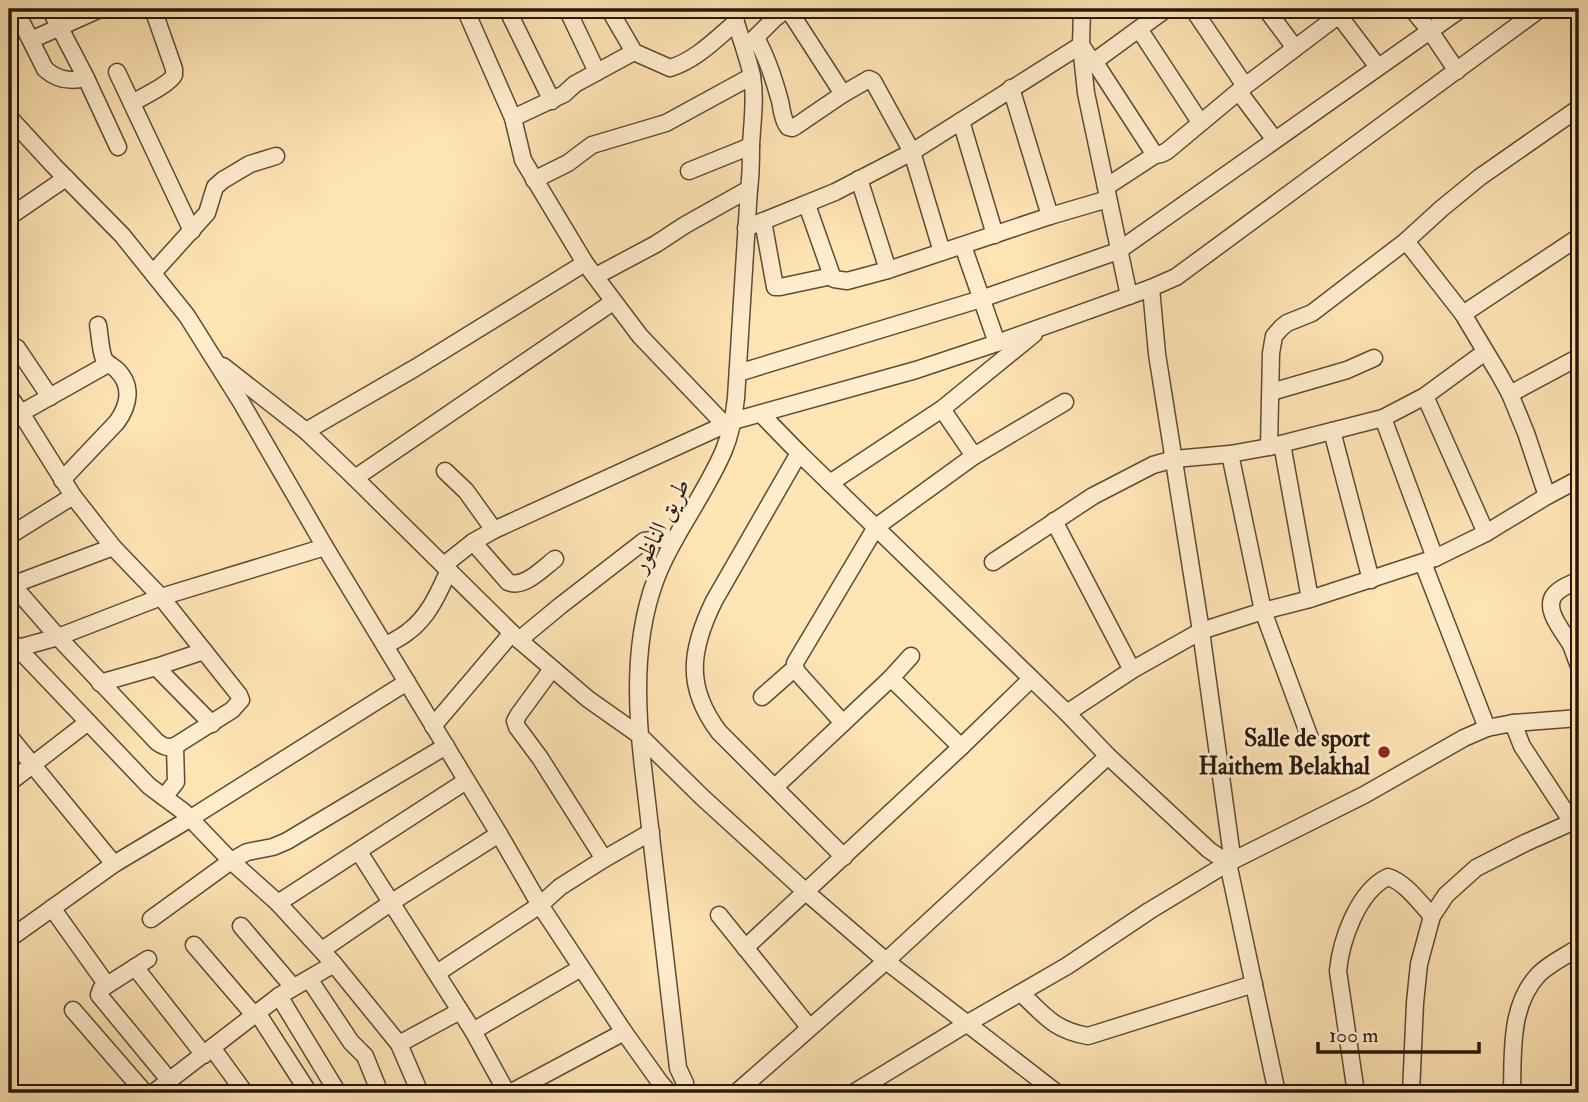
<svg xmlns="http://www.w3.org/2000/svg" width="1588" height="1102" viewBox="0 0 1588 1102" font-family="'IM FELL Double Pica',Amiri,serif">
  <rect width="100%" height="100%" fill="#ffe4b4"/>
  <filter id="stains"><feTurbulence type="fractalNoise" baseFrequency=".00286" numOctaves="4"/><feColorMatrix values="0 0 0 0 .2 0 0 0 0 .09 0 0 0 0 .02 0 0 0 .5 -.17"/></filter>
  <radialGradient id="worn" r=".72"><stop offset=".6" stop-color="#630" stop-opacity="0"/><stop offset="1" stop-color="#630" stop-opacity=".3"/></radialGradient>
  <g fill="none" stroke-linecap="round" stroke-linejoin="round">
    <!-- minor casing -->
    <g stroke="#5c4c35" stroke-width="19">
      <g id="minor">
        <path d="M 15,9 L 45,69 C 57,80 70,82 86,78"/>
        <polyline points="50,9 86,78 118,147"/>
        <polyline points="465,9 513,118 523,160 585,263 640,336 725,425"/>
        <polyline points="507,9 552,101"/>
        <polyline points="567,9 597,72"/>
        <path d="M 609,9 L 634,52 L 670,68 C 695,61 717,38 736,22"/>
        <polyline points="788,9 843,94 869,79 873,81 912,152 942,252"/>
        <polyline points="1082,9 1081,45 1086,93 1129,296"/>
        <polyline points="1193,9 1245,86"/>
        <polyline points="1266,9 1295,48"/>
        <polyline points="1334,9 1378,67"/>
        <polyline points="1412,9 1430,31 1457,71"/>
        <polyline points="1139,29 1200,122"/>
        <path d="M 756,38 C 767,57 774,79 780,101 C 782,110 782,119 788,127 L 792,128 L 796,126 L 843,94"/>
        <polyline points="31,40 100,9"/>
        <polyline points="748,45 774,19 787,9"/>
        <polyline points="1094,61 1155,155"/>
        <polyline points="117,72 192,231"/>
        <polyline points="1011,88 1050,216"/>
        <polyline points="1239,92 1275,140"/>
        <path d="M 132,103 C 141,98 171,83 174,75 C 174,73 174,71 174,69 L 153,9"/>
        <polyline points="9,117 54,166 122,235 187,316 241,402 325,547 499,834 540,905 624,1032 659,1081 669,1093"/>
        <polyline points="513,118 564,94 575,84 634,52"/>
        <polyline points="961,121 995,235"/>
        <polyline points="689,171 751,146"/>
        <polyline points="859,179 888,270"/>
        <polyline points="534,180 568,163 592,145 666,123 752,76"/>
        <polyline points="1106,187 1155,155 1161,154 1167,151 1245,86 1347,9"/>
        <polyline points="807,205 832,276 834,279 847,281 888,270 1050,216 1108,199"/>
        <polyline points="9,217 66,178"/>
        <polyline points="763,221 775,287 780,287 832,276"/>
        <polyline points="746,228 835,192 912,152 1081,45 1089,57 1094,61 1099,58 1166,9"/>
        <polyline points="1406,241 1463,314 1499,374 1510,394 1526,433 1547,496"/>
        <polyline points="963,246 997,343"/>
        <polyline points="153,273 207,213 215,187 223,180 250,164 276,156"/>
        <polyline points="596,276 656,244 685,225 749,189"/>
        <polyline points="1151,288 1157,354 1201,631 1231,849 1228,863 1277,1093"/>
        <polyline points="1463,314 1579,237"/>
        <polyline points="9,344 17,348 50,397"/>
        <polyline points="223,366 306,431 355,478 519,640 588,699 639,735 702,797 806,892 886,961 1057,1093"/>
        <polyline points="738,373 981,299 1118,251 1461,9"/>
        <polyline points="1271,392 1347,370 1374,358"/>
        <polyline points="1510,394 1579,357"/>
        <path d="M 9,396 L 21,413 L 73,496 L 113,547 L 161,597 L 239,695 L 241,700 L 232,710 L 175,746 C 167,748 164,747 157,742 L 58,637 L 9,581"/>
        <polyline points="1425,396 1486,533"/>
        <polyline points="942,409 974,456"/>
        <polyline points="761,414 799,453 1067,713 1108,756 1209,850 1228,863"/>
        <polyline points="9,417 21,413 108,364"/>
        <polyline points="1383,418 1435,558"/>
        <polyline points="306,431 415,368 585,263"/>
        <polyline points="1332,431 1371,580"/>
        <polyline points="1282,444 1310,599"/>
        <polyline points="1269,447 1271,353 1274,336 1281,328 1287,323 1312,313 1406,241 1441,209 1480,177 1579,108"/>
        <path d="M 799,453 L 714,601 C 690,650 685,687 719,732 L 844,857"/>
        <polyline points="1230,454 1263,611 1310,738"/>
        <polyline points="445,471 466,491 494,530"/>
        <polyline points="355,478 613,302"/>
        <path d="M 62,480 L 117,422 C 129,405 133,386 117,370 C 113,366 107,364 104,359 C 100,349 100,335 98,325"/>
        <polyline points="830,483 942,409 1034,334"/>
        <polyline points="1054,521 1132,670"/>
        <polyline points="9,536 73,496"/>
        <path d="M 473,542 L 508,582 C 524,589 543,568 555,559"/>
        <polyline points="993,562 1093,496 1153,465 1174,459 1230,454 1269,447 1383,418 1425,396 1485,352"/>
        <polyline points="1423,563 1487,728"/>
        <polyline points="444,565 473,542 494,530 733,421 916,370 997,343 1151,288 1176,277 1540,9"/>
        <path d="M 1579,580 C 1571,584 1561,587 1555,594 C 1542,609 1564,632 1571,645 C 1574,652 1576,659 1579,666"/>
        <polyline points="12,585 113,547"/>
        <polyline points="9,639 149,786 184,812 231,861 278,903 334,964 399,1044 420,1093"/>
        <polyline points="519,640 560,606 644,541 659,539 675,539"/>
        <path d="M 385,646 C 393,641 402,637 409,631 C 429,616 439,592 449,570"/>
        <polyline points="11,650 58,637 161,597 325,547"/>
        <polyline points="156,667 212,724"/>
        <polyline points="552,669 519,714 515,721 517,727 540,758 604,859"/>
        <polyline points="891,678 911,656"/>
        <polyline points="100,683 156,667 204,651"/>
        <polyline points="762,697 795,668"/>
        <polyline points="1067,713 1132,670 1201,631 1263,611 1310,599 1435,558 1486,533 1547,496 1579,479"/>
        <polyline points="843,723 798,673 795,668 795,663 876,527 974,456 1065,402"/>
        <polyline points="1513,723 1522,746 1572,822"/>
        <polyline points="433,726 512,633"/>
        <polyline points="9,736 114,864"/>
        <polyline points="9,783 88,722"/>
        <polyline points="775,787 891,678 961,747"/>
        <polyline points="164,797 176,782 175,746"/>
        <polyline points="359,852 473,1031 507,1093"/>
        <polyline points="278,903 466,781"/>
        <polyline points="52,908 107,985"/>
        <polyline points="719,915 809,1027"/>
        <polyline points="151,919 231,861 247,852 273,847 287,841 446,746"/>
        <polyline points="241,926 293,987"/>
        <polyline points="9,939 114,864 191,818 407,682"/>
        <polyline points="194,945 255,1016"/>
        <polyline points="745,948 961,747 1031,679"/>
        <polyline points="322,950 392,902 499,834"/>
        <polyline points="148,959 101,989 99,995 170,1081"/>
        <polyline points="135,967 204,1055"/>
        <polyline points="437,973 540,905 560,887 604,859 651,832"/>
        <polyline points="309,979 351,1042 365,1056 380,1093"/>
        <path d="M 1021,993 C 1045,1016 1054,1030 1088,1036 L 1254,984"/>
        <polyline points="279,996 338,1093"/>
        <polyline points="73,1010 145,1093"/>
        <polyline points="258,1014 309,1093"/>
        <polyline points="473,1031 581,968"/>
        <polyline points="399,1044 460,1011"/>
        <polyline points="213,1049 245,1093"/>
        <polyline points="153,1093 279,996 334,964"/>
        <polyline points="510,1093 624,1032"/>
        <path d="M 686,1093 L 685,1083 L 678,1068 L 643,767 C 635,697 633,622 665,558 C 683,521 708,488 724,450 C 731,433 734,416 736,398 L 749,189 C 751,175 751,161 751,146 C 752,123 756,100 752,76 C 747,53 738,32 732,9"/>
        <polyline points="736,1093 886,961 1108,756"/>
        <polyline points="853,1093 968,1023 1067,966 1149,911 1228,863 1364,795 1464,738 1487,728 1513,723 1579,718"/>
        <path d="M 1356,1093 L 1338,971 C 1341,940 1358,891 1388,877 C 1405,882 1420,903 1432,916"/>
        <polyline points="1411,1093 1415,1003 1419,964 1432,916 1446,895 1476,868 1525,843 1579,819"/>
        <path d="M 1512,1093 C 1513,1054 1509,1005 1539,974 C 1550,963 1566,956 1579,947"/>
      </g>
    </g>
    <!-- minor -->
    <use href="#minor" stroke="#ffedce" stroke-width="16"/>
  </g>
  <!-- markers -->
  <circle fill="#8f2418" stroke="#ffedce" stroke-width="2.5" cx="1384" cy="752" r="7"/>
  <g text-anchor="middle" stroke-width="6" stroke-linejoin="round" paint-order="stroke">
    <!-- street labels -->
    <g font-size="24" fill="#26190b" stroke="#ffedce">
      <text transform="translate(660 525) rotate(-63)" y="8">طريق الناظور</text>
    </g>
    <!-- poi labels -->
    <g font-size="24" font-weight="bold" fill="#26190b" stroke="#ffedce" text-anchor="end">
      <text x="1370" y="746">Salle de sport<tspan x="1370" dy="28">Haithem Belakhal</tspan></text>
    </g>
  </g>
  <!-- margin -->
  <rect width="1588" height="1102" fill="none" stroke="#ffe4b4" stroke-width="35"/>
  <rect x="10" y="10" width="1567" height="1081" fill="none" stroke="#26190b" stroke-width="3.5"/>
  <rect x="18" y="18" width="1553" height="1067" fill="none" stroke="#26190b" stroke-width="2"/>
  <!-- scale -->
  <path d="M1318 1042v10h161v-10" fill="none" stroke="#26190b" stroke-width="3.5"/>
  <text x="1329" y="1042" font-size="21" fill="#26190b" stroke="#ffedce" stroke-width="5" paint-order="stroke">100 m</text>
  <rect width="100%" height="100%" filter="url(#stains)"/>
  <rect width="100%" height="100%" fill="url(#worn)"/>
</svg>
